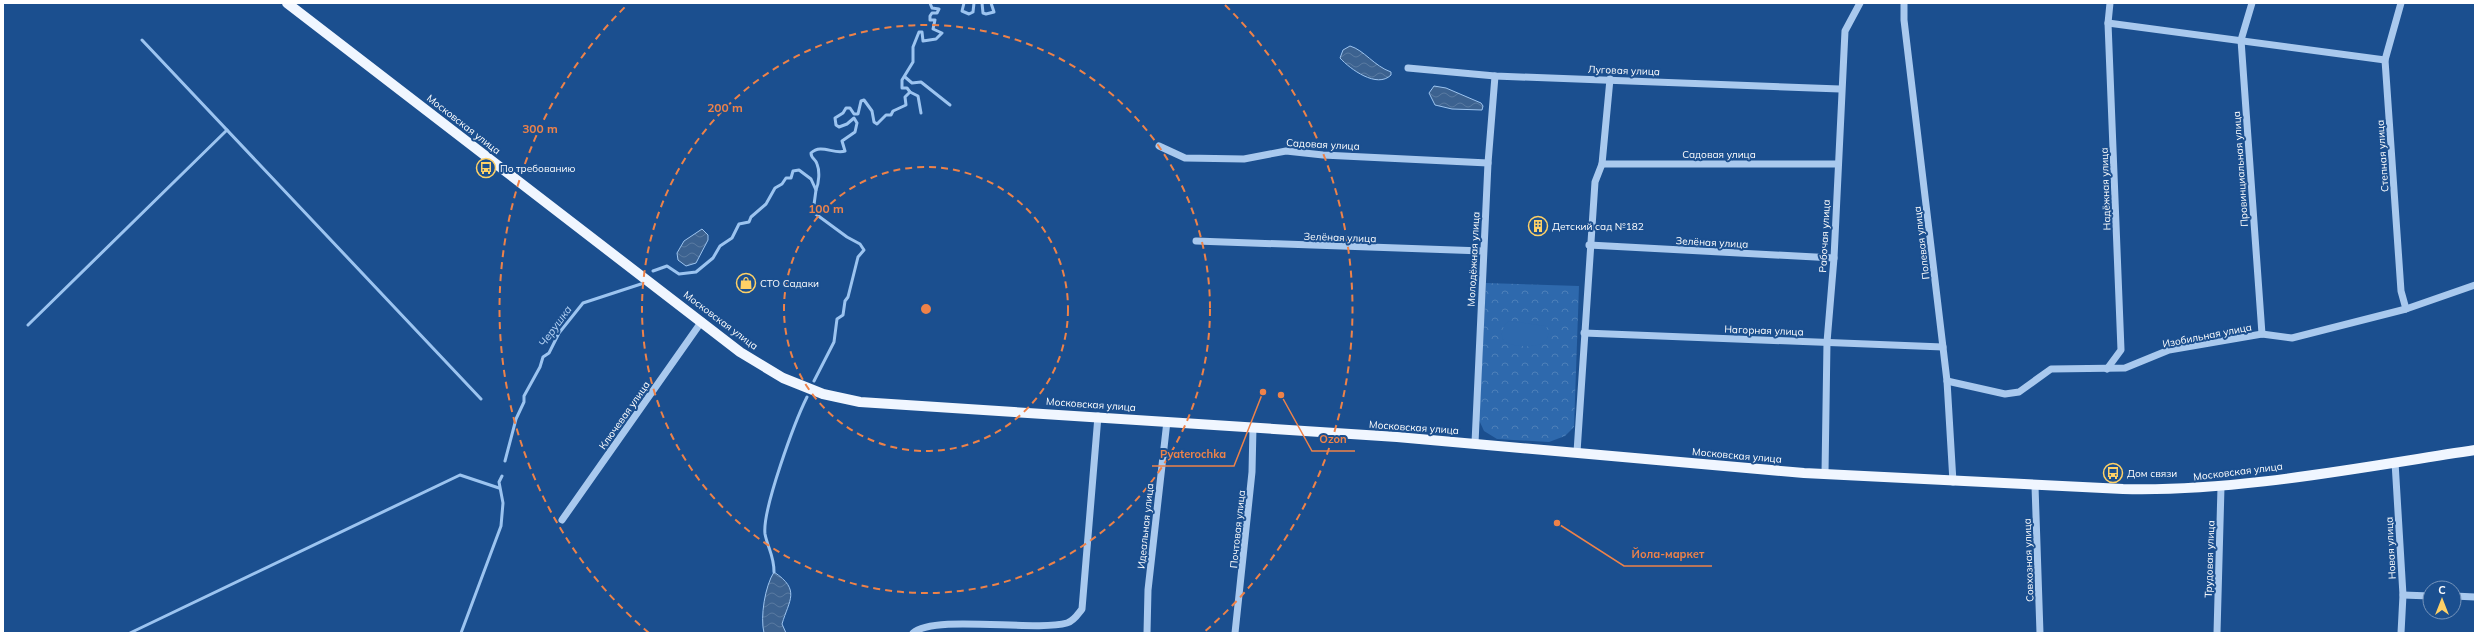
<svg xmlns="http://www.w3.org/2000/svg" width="2478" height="636" viewBox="0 0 2478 636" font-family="Mulish,sans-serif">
  <defs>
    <pattern id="forest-crowns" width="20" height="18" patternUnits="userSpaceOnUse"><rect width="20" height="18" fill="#2e69ad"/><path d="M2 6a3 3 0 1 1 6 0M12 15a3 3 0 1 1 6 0" fill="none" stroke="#4d80b9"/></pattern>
    <pattern id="water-waves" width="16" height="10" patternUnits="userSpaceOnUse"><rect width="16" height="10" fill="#3c6290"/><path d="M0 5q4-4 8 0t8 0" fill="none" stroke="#597aa1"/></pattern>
  </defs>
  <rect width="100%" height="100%" fill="#1b4f8f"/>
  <!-- forest -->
  <polygon fill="url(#forest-crowns)" points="1486,283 1579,286 1574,427 1565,436 1549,442 1497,439 1484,431 1479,420"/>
  <!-- pitch -->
  <path fill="#2e69ad" d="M 1509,321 L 1546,326 C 1558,351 1516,348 1504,342 C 1500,335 1502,325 1509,321 Z"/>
  <!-- water -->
  <g fill="url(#water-waves)" stroke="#9cc4f0">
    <path d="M 1350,46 C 1364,50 1374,66 1391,72 L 1391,75 C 1377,89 1350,69 1340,58 L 1343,50 Z"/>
    <polygon points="1434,86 1446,88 1481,103 1483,106 1482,110 1452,109 1435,105 1429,93"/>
    <polygon points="702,229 708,235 708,240 696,263 686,266 678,260 677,253 684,241"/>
    <path d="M 774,572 C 801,590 789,600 782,624 L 786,633 L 764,633 C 760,617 765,586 774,572 Z"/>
  </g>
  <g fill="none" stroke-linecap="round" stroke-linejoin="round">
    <!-- stream -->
    <g stroke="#9cc4f0" stroke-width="3">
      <polyline points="964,3 962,11 969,14 973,12 974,3"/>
      <polyline points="982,3 983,13 986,14 994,12 991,3"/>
      <polyline points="142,40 481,399"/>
      <polyline points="905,77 912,83 921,82 950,105"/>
      <polyline points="910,92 918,96 921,113"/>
      <path d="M 653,271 L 667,266 L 679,274 L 696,272 L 713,258 L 720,246 L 732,238 L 739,224 L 749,222 L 751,217 L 766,204 L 775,188 L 782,184 L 786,178 L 791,178 L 793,171 L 799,170 L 811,179 L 816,190 C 819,183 820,171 817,164 C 816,159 811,159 811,153 C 821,143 834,155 845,151 L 842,141 L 855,132 L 857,123 L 854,118 L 847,124 L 839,127 L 836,125 L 835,118 L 843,113 L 846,108 L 850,108 L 854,114 L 858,114 L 861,101 L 864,100 L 872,111 L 874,122 L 877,124 L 886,115 L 891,115 L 893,111 L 906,105 L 905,97 L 910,92 L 907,88 L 902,88 L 902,80 L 913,62 L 913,47 L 919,32 L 922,32 L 923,41 L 936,39 L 942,33 L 933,29 L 935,20 L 930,20 L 930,16 L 932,13 L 937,13 L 939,9 L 932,8 L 930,3"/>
      <polyline points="28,325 227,130"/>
      <polyline points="814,381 834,342 837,319 843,315 845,301 848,297 858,257 864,250 860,244 847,237 813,212 816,190"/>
      <polyline points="505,461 516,419 524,402 524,396 540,367 543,357 549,353 559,333 583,303 641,284"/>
      <path d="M 774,572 C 774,555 768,549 765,534 C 762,510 795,421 807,397"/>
      <polyline points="130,633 460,475 499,488"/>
      <polyline points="461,633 501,526 503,503 499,482 502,476"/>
    </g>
    <!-- minor -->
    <g stroke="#a9c9ee" stroke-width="7">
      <polyline points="1904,3 1904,20 1947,381 1953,482"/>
      <polyline points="2252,3 2241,40 2262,334"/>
      <polyline points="2401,3 2385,60 2401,291 2406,309"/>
      <polyline points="2108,23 2385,60"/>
      <polyline points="1408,68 1495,76 1840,89"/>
      <polyline points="1159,146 1185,158 1244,159 1286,151 1323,155 1488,163"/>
      <polyline points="1602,164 1837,164"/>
      <polyline points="1196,241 1483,251"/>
      <polyline points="1589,245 1834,258"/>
      <polyline points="1584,333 1943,347"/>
      <polyline points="2107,369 2121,350 2108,23 2110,3"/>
      <polyline points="1947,381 2005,394 2019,392 2051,369 2125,368 2169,350 2262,334 2292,338 2406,309 2475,285"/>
      <polyline points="1475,443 1488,163 1495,76"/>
      <polyline points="1577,452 1595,182 1602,164 1610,79"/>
      <polyline points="2395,462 2403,595 2401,633"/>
      <polyline points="1825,473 1827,342 1834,258 1845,31 1860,3"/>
      <polyline points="2035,486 2040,633"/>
      <polyline points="562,520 702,321"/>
      <polyline points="2403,595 2430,596"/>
      <polyline points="2454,596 2475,597"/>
      <path d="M 913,633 C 934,614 1035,632 1067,623 C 1074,621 1078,614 1082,609 L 1098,416"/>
      <polyline points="1147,633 1148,590 1167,421"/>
      <polyline points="1235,633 1252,472 1253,427"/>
      <polyline points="2217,633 2221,487"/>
    </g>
    <!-- major -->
    <path stroke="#f0f6ff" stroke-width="10" d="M 287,3 L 740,352 L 783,378 L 823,394 L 860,402 L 1397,437 L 1804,473 L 2123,489 C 2238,492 2361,467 2475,450"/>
  </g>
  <!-- distance rings -->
  <g fill="none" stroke="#ee8249" stroke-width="2" stroke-dasharray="7 5">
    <circle cx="926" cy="309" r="142"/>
    <circle cx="926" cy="309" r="284"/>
    <path d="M649 633A426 426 0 0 1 627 5M1225 5A426 426 0 0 1 1203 633"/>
  </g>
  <!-- icons -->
  <defs>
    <g id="bus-ring" transform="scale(1)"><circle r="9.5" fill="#1b4f8f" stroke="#ffd166" stroke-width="1.5"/><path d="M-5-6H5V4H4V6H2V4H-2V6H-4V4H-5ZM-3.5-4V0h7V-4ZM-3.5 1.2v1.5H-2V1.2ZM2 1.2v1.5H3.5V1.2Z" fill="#ffd166"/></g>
    <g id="building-ring" transform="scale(1)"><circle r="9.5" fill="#1b4f8f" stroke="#ffd166" stroke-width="1.5"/><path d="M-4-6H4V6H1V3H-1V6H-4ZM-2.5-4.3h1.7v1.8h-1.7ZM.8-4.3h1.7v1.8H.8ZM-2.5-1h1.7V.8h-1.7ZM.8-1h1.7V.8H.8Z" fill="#ffd166"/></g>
    <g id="shop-ring" transform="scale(1)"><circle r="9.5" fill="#1b4f8f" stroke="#ffd166" stroke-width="1.5"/><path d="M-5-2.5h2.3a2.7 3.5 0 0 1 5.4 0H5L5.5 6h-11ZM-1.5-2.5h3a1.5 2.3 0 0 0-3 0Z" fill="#ffd166"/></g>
  </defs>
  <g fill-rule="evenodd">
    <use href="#bus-ring" x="486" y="168"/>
    <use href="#building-ring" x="1538" y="226"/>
    <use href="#shop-ring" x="746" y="283"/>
    <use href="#bus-ring" x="2113" y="473"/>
  </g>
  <g text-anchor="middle" stroke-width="4" stroke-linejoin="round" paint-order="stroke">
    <!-- street labels -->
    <g font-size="10" fill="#fff" stroke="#1b4f8f">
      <text transform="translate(1624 70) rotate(2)" y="4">Луговая улица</text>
      <text transform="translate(464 124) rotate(38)" y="4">Московская улица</text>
      <text transform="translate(1323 144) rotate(3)" y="4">Садовая улица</text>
      <text x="1719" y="158">Садовая улица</text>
      <text transform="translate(2382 156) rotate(-94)" y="4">Степная улица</text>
      <text transform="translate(2240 169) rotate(-94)" y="4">Провинциальная улица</text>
      <text transform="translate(2105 189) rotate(-92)" y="4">Надёжная улица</text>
      <text transform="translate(1824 236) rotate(-87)" y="4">Рабочая улица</text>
      <text transform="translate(1340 237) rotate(2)" y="4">Зелёная улица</text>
      <text transform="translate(1712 242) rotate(3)" y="4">Зелёная улица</text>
      <text transform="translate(1921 243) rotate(-97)" y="4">Полевая улица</text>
      <text transform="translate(1473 259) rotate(-87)" y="4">Молодёжная улица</text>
      <text transform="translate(721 320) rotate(37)" y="4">Московская улица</text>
      <text transform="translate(1764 330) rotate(2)" y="4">Нагорная улица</text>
      <text transform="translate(2207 335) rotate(-11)" y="4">Изобильная улица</text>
      <text transform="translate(1091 404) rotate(4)" y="4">Московская улица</text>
      <text transform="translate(624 415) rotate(-55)" y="4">Ключевая улица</text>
      <text transform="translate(1414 427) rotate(4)" y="4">Московская улица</text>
      <text transform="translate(1737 455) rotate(5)" y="4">Московская улица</text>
      <text transform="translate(2238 471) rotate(-7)" y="4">Московская улица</text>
      <text transform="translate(1145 526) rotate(-84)" y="4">Идеальная улица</text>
      <text transform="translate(1237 529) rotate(-84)" y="4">Почтовая улица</text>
      <text transform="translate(2390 548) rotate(-93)" y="4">Новая улица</text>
      <text transform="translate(2209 559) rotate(-88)" y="4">Трудовая улица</text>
      <text transform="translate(2028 560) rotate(-92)" y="4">Совхозная улица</text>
    </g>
    <!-- poi labels -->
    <g font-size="10" fill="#fff" stroke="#1b4f8f" text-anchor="start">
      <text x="500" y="172">По требованию</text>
      <text x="1552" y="230">Детский сад №182</text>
      <text x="760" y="287">СТО Садаки</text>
      <text x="2127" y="477">Дом связи</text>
    </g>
    <!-- water labels -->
    <g font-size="11" font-style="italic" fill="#b5d3f5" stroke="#1b4f8f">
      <text transform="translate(555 326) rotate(-54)" y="4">Черушка</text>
    </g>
  </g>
  <circle cx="926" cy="309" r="6" fill="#ee8249" stroke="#1b4f8f" stroke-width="2"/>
  <g font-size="12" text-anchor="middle" font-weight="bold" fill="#ee8249" stroke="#1b4f8f" stroke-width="4" stroke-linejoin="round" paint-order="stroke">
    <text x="725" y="112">200 m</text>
    <text x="540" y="133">300 m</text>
    <text x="826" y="213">100 m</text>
  </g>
  <!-- callouts -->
  <path fill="none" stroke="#ee8249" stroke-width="1.5" d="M1281 395L1312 451H1355M1263 392L1234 466H1152M1557 523L1624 566H1712"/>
  <g fill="#ee8249" stroke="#1b4f8f" stroke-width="1.5">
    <circle cx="1281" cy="395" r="4"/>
    <circle cx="1263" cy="392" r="4"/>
    <circle cx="1557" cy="523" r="4"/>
  </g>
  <g font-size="11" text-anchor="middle" font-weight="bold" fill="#ee8249" stroke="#1b4f8f" stroke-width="4" stroke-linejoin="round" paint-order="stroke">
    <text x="1333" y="443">Ozon</text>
    <text x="1193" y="458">Pyaterochka</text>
    <text x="1668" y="558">Йола-маркет</text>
  </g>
  <!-- border -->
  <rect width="2478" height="636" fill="none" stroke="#ffffff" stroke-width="8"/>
  <!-- north arrow -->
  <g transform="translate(2442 600)"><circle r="19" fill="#1b4f8f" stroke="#7695bc"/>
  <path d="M0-3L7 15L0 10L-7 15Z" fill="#ffd166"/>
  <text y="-6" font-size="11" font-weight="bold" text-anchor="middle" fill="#ffffff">С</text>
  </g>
</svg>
